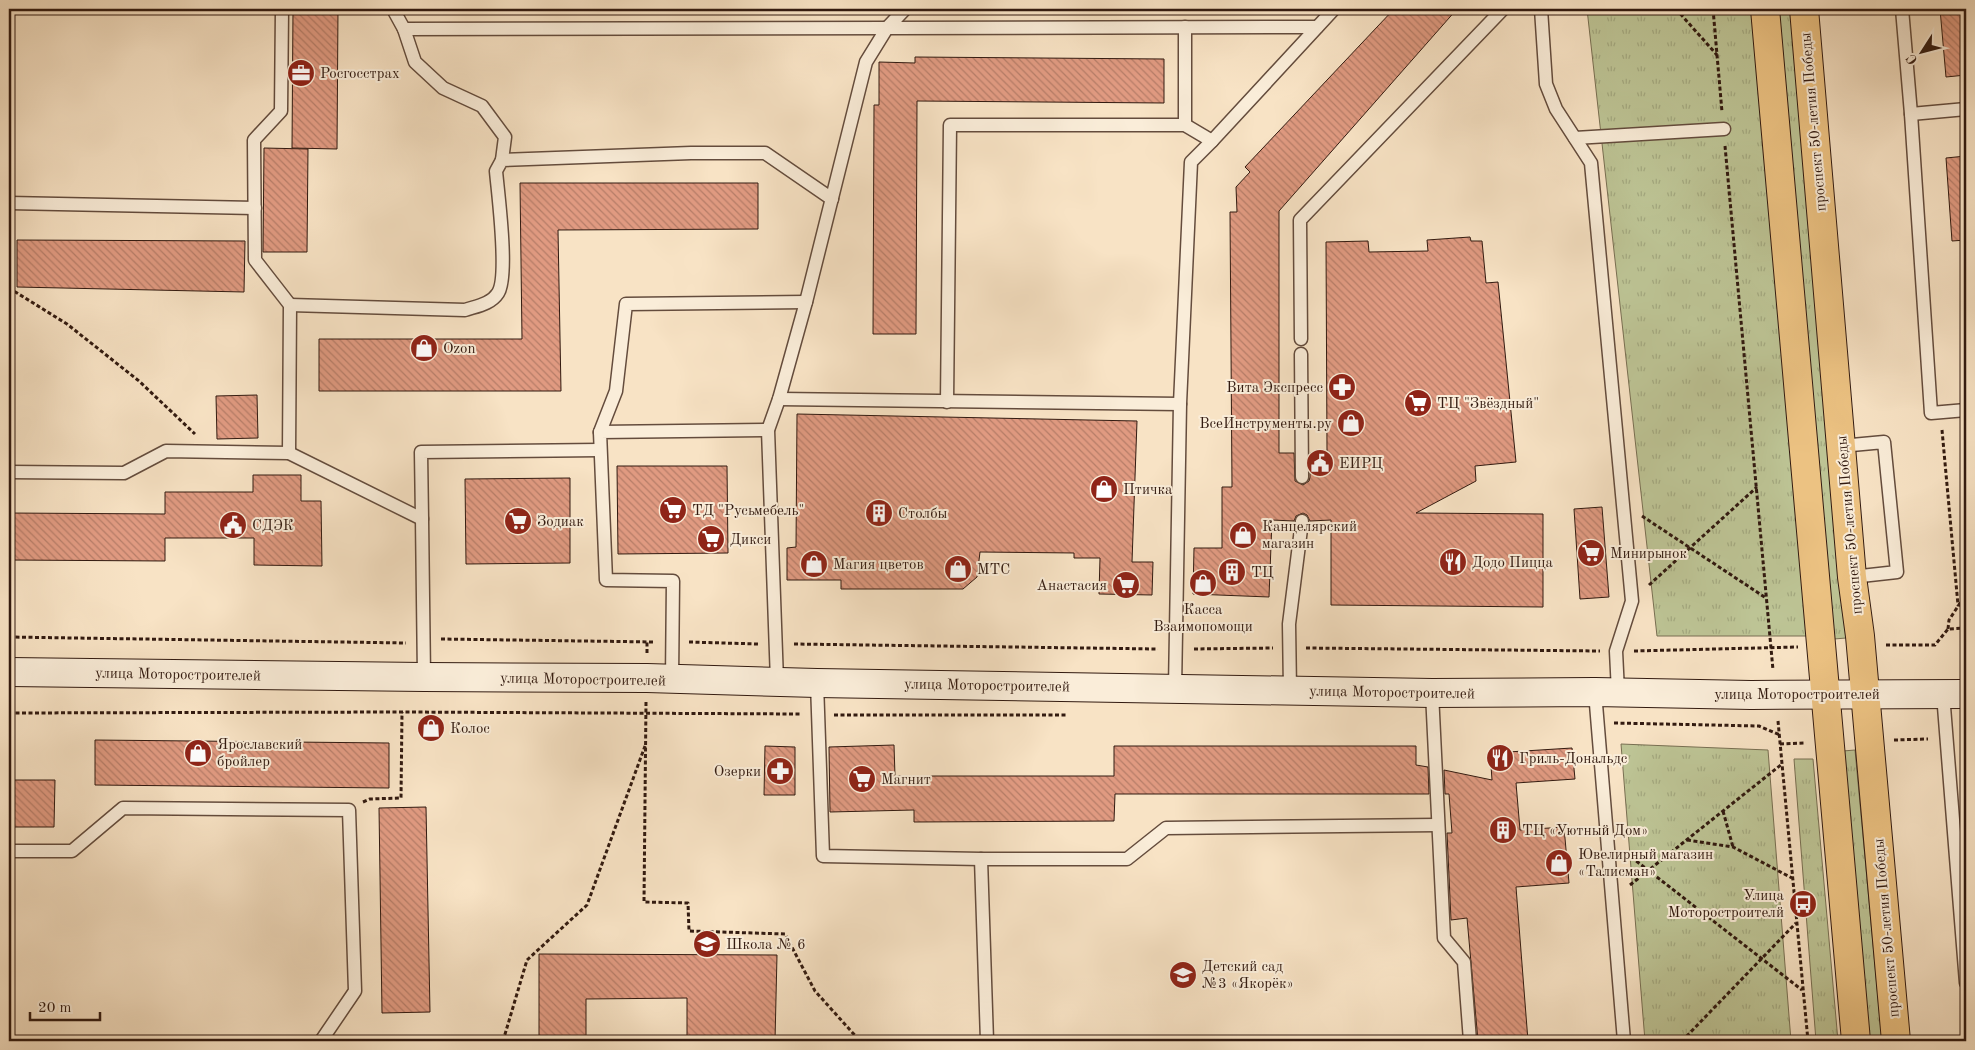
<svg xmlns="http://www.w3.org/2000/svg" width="1975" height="1050" viewBox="0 0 1975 1050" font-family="'Old Standard TT',serif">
  <defs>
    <pattern id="grass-tufts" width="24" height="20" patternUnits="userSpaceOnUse" patternTransform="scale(1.25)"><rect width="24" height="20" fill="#bdc495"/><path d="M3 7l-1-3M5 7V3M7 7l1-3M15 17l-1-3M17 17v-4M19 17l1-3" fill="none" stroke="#a3a87f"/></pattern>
    <pattern id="building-back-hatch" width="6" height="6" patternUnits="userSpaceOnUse" patternTransform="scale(1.25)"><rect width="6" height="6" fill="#e09a81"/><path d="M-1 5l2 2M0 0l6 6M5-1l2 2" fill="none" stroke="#b67d68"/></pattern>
  </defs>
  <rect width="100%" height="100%" fill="#f8e3c5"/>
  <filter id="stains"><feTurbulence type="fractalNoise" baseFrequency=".004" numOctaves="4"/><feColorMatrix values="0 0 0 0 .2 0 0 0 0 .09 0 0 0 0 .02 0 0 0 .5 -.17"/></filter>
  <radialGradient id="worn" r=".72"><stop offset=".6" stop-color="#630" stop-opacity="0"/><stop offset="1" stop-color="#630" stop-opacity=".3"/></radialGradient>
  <!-- grass -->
  <g fill="url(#grass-tufts)" stroke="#786f52">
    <polygon points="1587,9 1754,9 1809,636 1657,636"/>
    <polygon points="1779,9 1791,9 1846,638 1834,639"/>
    <polygon points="1621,744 1768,750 1791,1041 1645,1041"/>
    <polygon points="1855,750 1882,1041 1870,1041 1843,751"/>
    <polygon points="1794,759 1813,759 1838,1041 1816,1041"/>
  </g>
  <!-- building -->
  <g fill="url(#building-back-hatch)" stroke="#321a10">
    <polygon points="293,9 338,9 337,149 292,148"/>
    <polygon points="1394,9 1457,9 1279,211 1279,453 1294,453 1295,481 1303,485 1309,481 1310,477 1310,453 1327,453 1326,242 1368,241 1369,252 1428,251 1427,240 1470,237 1471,241 1482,241 1486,283 1498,282 1516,462 1475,466 1476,481 1416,513 1543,514 1543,607 1331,605 1331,520 1310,521 1307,515 1303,513 1296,516 1294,521 1272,520 1269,597 1193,594 1194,548 1222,548 1222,487 1232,487 1230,212 1237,212 1236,187 1250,172 1245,167"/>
    <polygon points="1940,9 1966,9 1966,75 1946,77"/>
    <polygon points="915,57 1164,59 1164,103 917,101 916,334 873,334 874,105 879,105 879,62 915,63"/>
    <polygon points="264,148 308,149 307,252 263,252"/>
    <polygon points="1966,156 1966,240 1952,241 1946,158"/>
    <polygon points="520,183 758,183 758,229 558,230 561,391 319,391 319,339 522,339"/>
    <polygon points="17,240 245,241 244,292 17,287"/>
    <polygon points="257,395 258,438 217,439 216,396"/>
    <polygon points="797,414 1137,421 1132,562 1153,562 1152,595 1099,594 1100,558 1074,558 1074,553 980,552 977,577 963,589 841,589 841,580 787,580 787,548 796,547"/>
    <polygon points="617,466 727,466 728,553 618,554"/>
    <polygon points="253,475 301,475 301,501 321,501 322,566 254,565 254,538 165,538 165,561 9,560 9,513 165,514 165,492 253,492"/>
    <polygon points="570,478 570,563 466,564 465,479"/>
    <polygon points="1602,507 1609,597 1580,599 1574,509"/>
    <polygon points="95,740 389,743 389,788 95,785"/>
    <polygon points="894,745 895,776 1114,776 1114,746 1416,746 1416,765 1428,767 1429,794 1115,794 1114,821 914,822 914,810 830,812 829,747"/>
    <polygon points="765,746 795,747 795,795 764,795"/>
    <polygon points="1572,748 1575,779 1516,783 1520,830 1564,827 1569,883 1516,887 1528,1041 1478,1041 1467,918 1451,920 1447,833 1452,833 1449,794 1445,794 1444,770 1492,780 1490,751 1508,750 1508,752"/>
    <polygon points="9,780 55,780 54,827 9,827"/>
    <polygon points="426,807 430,1012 382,1013 379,808"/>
    <polygon points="539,954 777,955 775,1041 687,1041 687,998 586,999 586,1041 539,1041"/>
  </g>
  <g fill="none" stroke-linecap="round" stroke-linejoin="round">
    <!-- lane casing -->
    <g stroke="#644c3d" stroke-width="15">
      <g id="lane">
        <polyline points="282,9 281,111 254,140 255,260 290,305 289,453"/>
        <polyline points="393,9 404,29 1317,27"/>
        <polyline points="1541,9 1546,84 1556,109 1591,163 1632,601 1616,651 1618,692"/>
        <polyline points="1902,9 1911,114 1931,413 1966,410"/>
        <polyline points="1185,27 1185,125"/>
        <polyline points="404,29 415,62 443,88 482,106 505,137 502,160"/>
        <polyline points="1911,114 1966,109"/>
        <polyline points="1575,138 1724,129"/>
        <polyline points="9,203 255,208"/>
        <path d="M 290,305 L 465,310 C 477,306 491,304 498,293 C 509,276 498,194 496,171 L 502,160 L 691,153 L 765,153 L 832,199"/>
        <polyline points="1301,339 1300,220 1503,9"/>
        <polyline points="1301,354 1302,477"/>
        <polyline points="779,399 1180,404"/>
        <polyline points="947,402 950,125 1185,125 1212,141"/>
        <polyline points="600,432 616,391 626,304 806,302"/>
        <polyline points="1841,446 1884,442 1897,572 1852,577"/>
        <polyline points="9,472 124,473 166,451 289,453 422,519 424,677"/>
        <polyline points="422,519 421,452 600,450"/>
        <polyline points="672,679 673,581 606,580 600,432 768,430"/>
        <polyline points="777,681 768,430 779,399 806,302 866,62 887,28 905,9"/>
        <polyline points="817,683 823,856 981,859 1127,859 1166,828 1437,825"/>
        <polyline points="1175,688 1180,404 1191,162 1212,141 1334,9"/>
        <polyline points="1290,690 1289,624 1302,521"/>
        <polyline points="1595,692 1624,1041"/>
        <polyline points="1432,693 1444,938 1464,962 1470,1041"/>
        <polyline points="1943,694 1966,983"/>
        <polyline points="9,851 72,851 123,808 349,810 355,991 321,1041"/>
        <polyline points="981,859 987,1041"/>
      </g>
    </g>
    <!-- secondary casing -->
    <g stroke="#321a10" stroke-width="30">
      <polyline id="secondary" points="9,672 424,677 647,678 817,683 1432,693 1595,692 1751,695 1966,694"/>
    </g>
    <!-- primary casing -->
    <g stroke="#321a10" stroke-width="30">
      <g id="primary">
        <polyline points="1765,9 1856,1041"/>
        <polyline points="1804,9 1852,577 1860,636 1896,1041"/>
      </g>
    </g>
    <!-- path -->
    <g stroke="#321a10" stroke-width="3" stroke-dasharray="4 2.5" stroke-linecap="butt">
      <polyline points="1676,9 1717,55"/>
      <polyline points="1713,9 1722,112"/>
      <polyline points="1725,146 1773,670"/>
      <polyline points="9,288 67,324 139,381 195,434"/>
      <polyline points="1942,430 1958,605 1966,605"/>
      <polyline points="1642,516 1766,598"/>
      <polyline points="1649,585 1757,487"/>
      <polyline points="1948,629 1949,620 1966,594"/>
      <polyline points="9,637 406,643"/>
      <polyline points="441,639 655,642"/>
      <polyline points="689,642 758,644"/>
      <polyline points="794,644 1158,649"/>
      <polyline points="1886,645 1935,645 1948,629 1966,628"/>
      <polyline points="1306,648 1600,651"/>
      <polyline points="1194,649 1273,648"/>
      <polyline points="1634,651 1798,647"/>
      <polyline points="647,653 647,642"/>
      <polyline points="646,702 644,902 688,903 689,931 785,934 815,991 860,1041"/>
      <polyline points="9,713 402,712 800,714"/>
      <polyline points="834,715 1068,715"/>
      <polyline points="1778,721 1808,1041"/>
      <polyline points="1614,723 1759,726 1780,735"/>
      <polyline points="1894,740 1928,739"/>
      <polyline points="1780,744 1806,743"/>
      <polyline points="363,802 370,799 401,798 402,712"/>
      <polyline points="1723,811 1733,847"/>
      <polyline points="1687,840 1733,847 1792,878"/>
      <polyline points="1626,853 1802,990"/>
      <polyline points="1630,885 1782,764"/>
      <polyline points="503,1041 527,960 587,905 645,746"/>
      <polyline points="1682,1041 1796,923"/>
    </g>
    <!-- lane -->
    <use href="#lane" stroke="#faedd9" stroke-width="12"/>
    <!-- secondary -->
    <use href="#secondary" stroke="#faedd9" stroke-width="28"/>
    <!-- primary -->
    <use href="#primary" stroke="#ecc282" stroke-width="28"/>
  </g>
  <!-- icons -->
  <defs>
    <g id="office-disc" transform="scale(1.4375)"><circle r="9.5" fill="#8f2418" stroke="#faedd9"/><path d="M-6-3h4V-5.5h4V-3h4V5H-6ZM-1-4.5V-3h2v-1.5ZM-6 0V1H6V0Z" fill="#fff"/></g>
    <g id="shop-disc" transform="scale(1.4375)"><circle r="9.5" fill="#8f2418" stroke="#faedd9"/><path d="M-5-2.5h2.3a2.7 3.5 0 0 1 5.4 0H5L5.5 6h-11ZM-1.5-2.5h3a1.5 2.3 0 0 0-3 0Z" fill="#fff"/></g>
    <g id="pharmacy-disc" transform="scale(1.4375)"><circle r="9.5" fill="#8f2418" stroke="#faedd9"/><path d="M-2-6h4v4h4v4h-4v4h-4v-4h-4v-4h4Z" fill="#fff"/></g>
    <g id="supermarket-disc" transform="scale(1.4375)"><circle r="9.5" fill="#8f2418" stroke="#faedd9"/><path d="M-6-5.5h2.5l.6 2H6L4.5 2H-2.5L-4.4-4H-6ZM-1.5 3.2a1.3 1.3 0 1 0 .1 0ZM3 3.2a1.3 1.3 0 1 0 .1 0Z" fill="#fff"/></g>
    <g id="civic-disc" transform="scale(1.4375)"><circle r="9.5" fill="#8f2418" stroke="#faedd9"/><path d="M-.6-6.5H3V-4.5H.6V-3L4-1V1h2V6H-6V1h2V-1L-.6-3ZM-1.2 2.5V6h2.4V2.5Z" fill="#fff"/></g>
    <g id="building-disc" transform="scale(1.4375)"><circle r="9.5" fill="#8f2418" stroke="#faedd9"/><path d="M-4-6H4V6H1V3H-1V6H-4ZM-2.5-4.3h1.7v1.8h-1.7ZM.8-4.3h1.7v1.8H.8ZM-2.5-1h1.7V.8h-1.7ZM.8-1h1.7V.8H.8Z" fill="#fff"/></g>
    <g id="restaurant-disc" transform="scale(1.4375)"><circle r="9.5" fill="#8f2418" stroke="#faedd9"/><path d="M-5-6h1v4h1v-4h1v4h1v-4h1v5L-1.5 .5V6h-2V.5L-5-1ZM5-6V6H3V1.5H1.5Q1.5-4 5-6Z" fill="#fff"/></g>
    <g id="bus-disc" transform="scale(1.4375)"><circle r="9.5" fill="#8f2418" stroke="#faedd9"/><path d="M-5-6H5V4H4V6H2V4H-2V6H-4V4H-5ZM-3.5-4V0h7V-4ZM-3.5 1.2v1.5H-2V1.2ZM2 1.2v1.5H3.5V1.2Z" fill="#fff"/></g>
    <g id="school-disc" transform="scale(1.4375)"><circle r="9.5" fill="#8f2418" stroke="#faedd9"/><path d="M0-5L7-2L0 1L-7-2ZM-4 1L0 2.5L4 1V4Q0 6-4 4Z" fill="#fff"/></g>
  </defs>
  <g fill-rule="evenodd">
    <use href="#office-disc" x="301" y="73"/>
    <use href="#shop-disc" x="424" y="348"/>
    <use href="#pharmacy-disc" x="1342" y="387"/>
    <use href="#supermarket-disc" x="1418" y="403"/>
    <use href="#shop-disc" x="1351" y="423"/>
    <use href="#civic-disc" x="1320" y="463"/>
    <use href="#shop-disc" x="1104" y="489"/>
    <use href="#supermarket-disc" x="673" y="510"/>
    <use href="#building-disc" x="879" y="513"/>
    <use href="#supermarket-disc" x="518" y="521"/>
    <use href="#civic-disc" x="233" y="525"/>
    <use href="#shop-disc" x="1243" y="535"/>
    <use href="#supermarket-disc" x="711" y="539"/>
    <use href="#supermarket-disc" x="1591" y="553"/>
    <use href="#restaurant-disc" x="1453" y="562"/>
    <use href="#shop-disc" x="814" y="564"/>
    <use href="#shop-disc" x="958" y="569"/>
    <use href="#building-disc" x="1232" y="572"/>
    <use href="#shop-disc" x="1203" y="583"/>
    <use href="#supermarket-disc" x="1126" y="585"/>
    <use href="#shop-disc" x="431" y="728"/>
    <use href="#shop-disc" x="198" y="753"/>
    <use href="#restaurant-disc" x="1500" y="758"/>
    <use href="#pharmacy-disc" x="780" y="771"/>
    <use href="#supermarket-disc" x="862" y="779"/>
    <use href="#building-disc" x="1503" y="830"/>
    <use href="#shop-disc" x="1559" y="863"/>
    <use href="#bus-disc" x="1803" y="904"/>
    <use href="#school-disc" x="707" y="944"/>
    <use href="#school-disc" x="1183" y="975"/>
  </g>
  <g text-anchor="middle" stroke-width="4" stroke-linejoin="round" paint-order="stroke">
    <!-- poi labels -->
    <g font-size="15" fill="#321a10" stroke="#faedd9" text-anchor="start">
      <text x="320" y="78">Росгосстрах</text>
      <text x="443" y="353">Ozon</text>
      <text x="1323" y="392" text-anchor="end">Вита Экспресс</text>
      <text x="1437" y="408">ТЦ "Звёздный"</text>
      <text x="1332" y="428" text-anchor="end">ВсеИнструменты.ру</text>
      <text x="1339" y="468">ЕИРЦ</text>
      <text x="1123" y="494">Птичка</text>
      <text x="692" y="515">ТД "Русьмебель"</text>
      <text x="898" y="518">Столбы</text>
      <text x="537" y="526">Зодиак</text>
      <text x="252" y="530">СДЭК</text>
      <text x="1262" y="531">Канцелярский<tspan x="1262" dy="17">магазин</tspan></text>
      <text x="730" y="544">Дикси</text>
      <text x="1610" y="558">Минирынок</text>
      <text x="1472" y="567">Додо Пицца</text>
      <text x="833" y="569">Магия цветов</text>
      <text x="977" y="574">МТС</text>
      <text x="1251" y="577">ТЦ</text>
      <text x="1107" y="590" text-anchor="end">Анастасия</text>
      <text x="1203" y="614" text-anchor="middle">Касса<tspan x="1203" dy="17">Взаимопомощи</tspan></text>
      <text x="450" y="733">Колос</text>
      <text x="217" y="749">Ярославский<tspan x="217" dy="17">бройлер</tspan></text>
      <text x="1519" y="763">Гриль-Дональдс</text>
      <text x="761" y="776" text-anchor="end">Озерки</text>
      <text x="881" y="784">Магнит</text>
      <text x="1522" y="835">ТЦ «Уютный Дом»</text>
      <text x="1578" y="859">Ювелирный магазин<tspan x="1578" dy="17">«Талисман»</tspan></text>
      <text x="1784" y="900" text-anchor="end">Улица<tspan x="1784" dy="17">Моторостроителй</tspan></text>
      <text x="726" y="949">Школа № 6</text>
      <text x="1202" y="971">Детский сад<tspan x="1202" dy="17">№3 «Якорёк»</tspan></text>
    </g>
    <!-- street labels -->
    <g font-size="15" fill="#321a10" stroke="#faedd9">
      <text transform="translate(1813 122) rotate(-95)" y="5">проспект 50-летия Победы</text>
      <text transform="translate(1849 525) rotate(-95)" y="5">проспект 50-летия Победы</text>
      <text transform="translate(178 674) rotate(1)" y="5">улица Моторостроителей</text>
      <text transform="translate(583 679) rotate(1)" y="5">улица Моторостроителей</text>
      <text transform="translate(987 685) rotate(1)" y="5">улица Моторостроителей</text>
      <text transform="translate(1392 692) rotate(1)" y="5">улица Моторостроителей</text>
      <text x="1797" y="699">улица Моторостроителей</text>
      <text transform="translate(1886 928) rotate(-95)" y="5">проспект 50-летия Победы</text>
    </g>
  </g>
  <!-- margin -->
  <rect width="1975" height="1050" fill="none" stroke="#f8e3c5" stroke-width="30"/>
  <rect x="10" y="10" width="1955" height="1030" fill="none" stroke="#321a10" stroke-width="2.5"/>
  <rect x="15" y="15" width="1945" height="1020" fill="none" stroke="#321a10"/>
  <!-- north arrow -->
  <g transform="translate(1922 52) rotate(234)" stroke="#faedd9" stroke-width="4" paint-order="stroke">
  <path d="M0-4L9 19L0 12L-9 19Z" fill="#321a10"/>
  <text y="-8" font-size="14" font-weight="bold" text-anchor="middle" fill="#321a10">С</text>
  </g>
  <!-- scale -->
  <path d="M30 1012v8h70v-8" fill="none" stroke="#321a10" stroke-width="2.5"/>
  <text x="38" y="1012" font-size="15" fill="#321a10" stroke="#faedd9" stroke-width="4" paint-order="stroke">20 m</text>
  <rect width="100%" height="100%" filter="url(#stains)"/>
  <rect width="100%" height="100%" fill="url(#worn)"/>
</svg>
